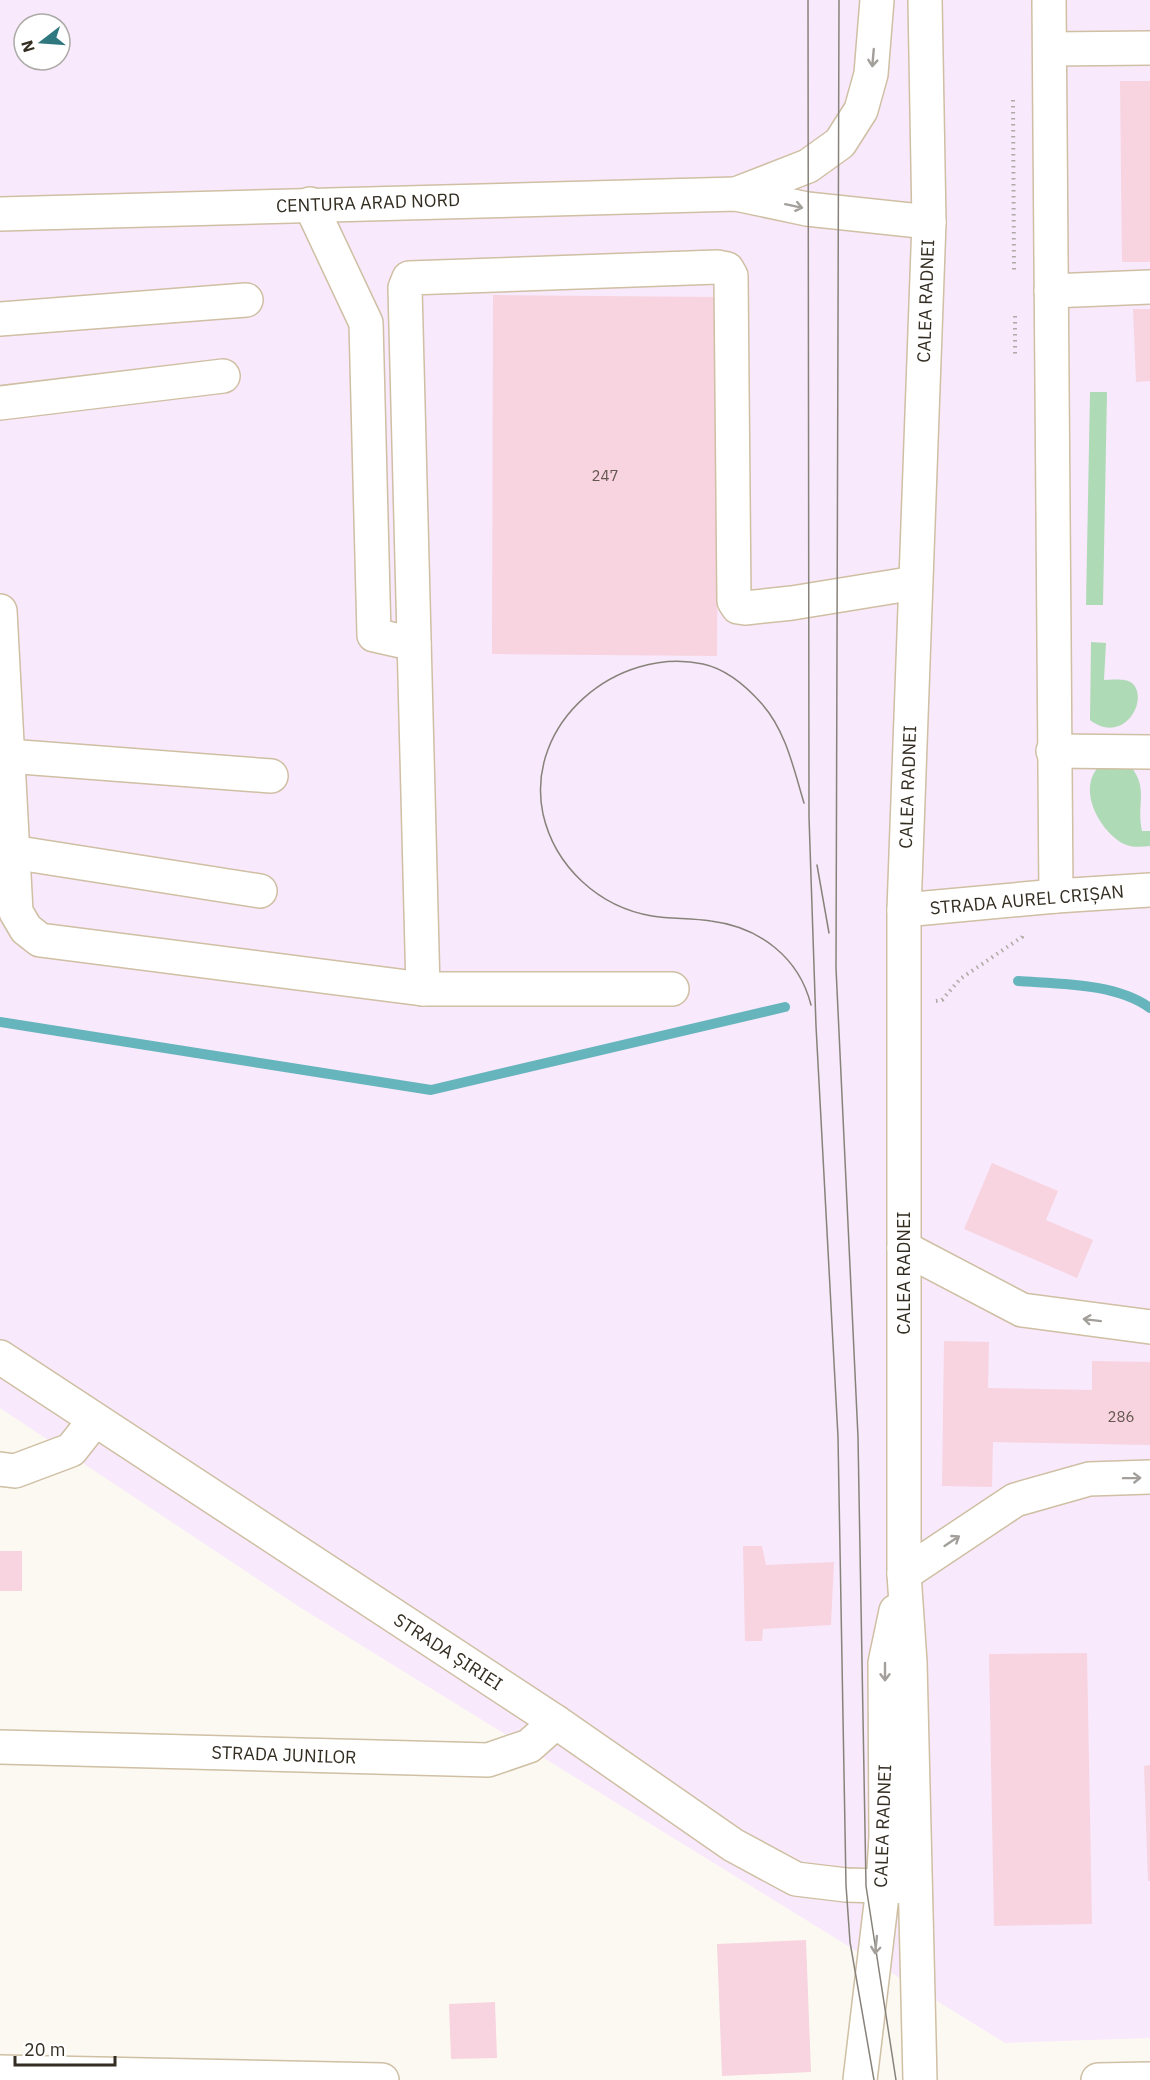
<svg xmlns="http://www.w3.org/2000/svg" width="1150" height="2080" viewBox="0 0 1150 2080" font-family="'IBM Plex Sans',sans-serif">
  <rect width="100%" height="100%" fill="#fcf9f3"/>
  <!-- commercial -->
  <path fill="#f9e9fc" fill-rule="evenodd" d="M 0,0 L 1150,0 L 1150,2038 L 1005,2043 L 301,1608 L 0,1408 ZM 24,24 L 60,24 L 60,60 L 24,60 Z"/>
  <!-- green -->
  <g fill="#aedab5">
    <polygon points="1090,392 1107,392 1103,605 1086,605"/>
    <path d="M 1091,642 L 1106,643 L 1104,680 C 1112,680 1125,678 1132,683 C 1150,699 1124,746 1090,720 Z"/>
    <path d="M 1103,763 L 1128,763 C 1150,788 1136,802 1142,831 L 1150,831 L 1150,846 C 1141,847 1130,848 1122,843 C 1097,828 1075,784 1103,763 Z"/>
  </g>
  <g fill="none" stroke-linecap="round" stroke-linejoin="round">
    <!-- stream -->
    <g stroke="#66b4bc" stroke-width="10">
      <path d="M 1018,981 C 1059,984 1116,983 1150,1008"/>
      <polyline points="0,1022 431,1090 785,1007"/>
    </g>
  </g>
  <!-- building -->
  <g fill="#f7d4df">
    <polygon points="1120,81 1150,81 1150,262 1122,262"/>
    <polygon points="493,295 719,297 717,656 492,654"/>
    <polygon points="1133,309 1150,309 1150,381 1136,382"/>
    <polygon points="992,1163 1058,1191 1046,1220 1093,1240 1077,1278 964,1229"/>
    <polygon points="944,1341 989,1342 988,1388 1092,1390 1092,1361 1150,1362 1150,1445 993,1442 992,1487 942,1486"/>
    <polygon points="743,1546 762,1546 766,1565 834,1562 831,1625 763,1629 762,1641 745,1641"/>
    <rect x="0" y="1551" width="22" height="40"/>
    <polygon points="1087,1653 1092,1924 994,1926 989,1654"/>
    <polygon points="1150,1765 1150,1881 1148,1881 1144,1766"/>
    <polygon points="806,1940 811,2072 722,2076 717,1944"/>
    <polygon points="495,2002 497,2058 451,2059 449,2004"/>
  </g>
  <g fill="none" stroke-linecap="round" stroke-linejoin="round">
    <!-- minor casing -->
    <g stroke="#cfbfa3" stroke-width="36">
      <g id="minor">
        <polyline points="1049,0 1056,896"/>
        <polyline points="1050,49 1150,48"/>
        <polyline points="310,204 366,323 374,635 414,644"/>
        <polyline points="1051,291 1150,287"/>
        <polyline points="0,319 246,300"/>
        <polyline points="0,403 223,376"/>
        <polyline points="0,611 16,912 26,929 40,940 423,989 672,989"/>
        <polyline points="1053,751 1150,752"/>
        <polyline points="8,756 271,776"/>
        <polyline points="12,852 260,891"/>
        <polyline points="423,989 405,288 409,278 717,267 727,269 731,276 734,601 738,607 745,608 792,603 915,583"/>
        <polyline points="904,1248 1022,1310 1150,1327"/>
        <polyline points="0,1469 15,1471 71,1450 94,1421"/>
        <polyline points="904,1574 1015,1500 1089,1479 1150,1477"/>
        <polyline points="0,1747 488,1760 529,1746 556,1722"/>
        <polyline points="0,2072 382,2080"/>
        <polyline points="1098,2080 1150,2079"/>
      </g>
    </g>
    <!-- major casing -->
    <g stroke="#cfbfa3" stroke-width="36">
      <g id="major">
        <polyline points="736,194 808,166 840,143 861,110 871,74 877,0"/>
        <polyline points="0,214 736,194 807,209 929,222"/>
        <polyline points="904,910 1056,896 1150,890"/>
        <polyline points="0,1357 556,1722 733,1845 796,1879 846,1885 915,1887"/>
        <polyline points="860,2080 883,1887 886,1837 885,1663 896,1611"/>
        <polyline points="920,2080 910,1662 904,1574 904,910 929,222 925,0"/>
      </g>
    </g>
    <!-- path -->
    <g stroke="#afaaa3" stroke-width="4" stroke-dasharray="1.5 4.5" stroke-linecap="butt">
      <polyline points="1013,100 1014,270"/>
      <polyline points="1015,316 1015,354"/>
      <polyline points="936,1001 942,1000 960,979 1022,937 1023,932"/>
    </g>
    <!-- minor -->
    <use href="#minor" stroke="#fff" stroke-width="33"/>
    <!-- major -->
    <use href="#major" stroke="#fff" stroke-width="33"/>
    <!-- tram -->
    <g stroke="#88837a" stroke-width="1.5">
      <polyline points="808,0 809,817 816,1026 838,1437 846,1885 850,1942 874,2080"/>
      <polyline points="839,0 836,968 858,1437 866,1886 896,2080"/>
      <path d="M 804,803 C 794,770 786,731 762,704 C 747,687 726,669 703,664 C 617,646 524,723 543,814 C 555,867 599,907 652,916 C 671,919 691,918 711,921 C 759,927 799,957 811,1005"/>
      <polyline points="817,865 829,933"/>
    </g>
  </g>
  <!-- one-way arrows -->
  <defs><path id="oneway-shaft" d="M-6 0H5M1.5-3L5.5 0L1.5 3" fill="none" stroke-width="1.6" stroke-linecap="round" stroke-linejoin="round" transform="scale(1.5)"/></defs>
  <g stroke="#a3a09c">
    <use href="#oneway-shaft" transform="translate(873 58) rotate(95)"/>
    <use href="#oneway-shaft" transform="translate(794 206) rotate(12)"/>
    <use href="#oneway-shaft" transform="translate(1092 1320) rotate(-173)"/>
    <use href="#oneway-shaft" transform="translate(1132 1478) rotate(-1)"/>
    <use href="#oneway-shaft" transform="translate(952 1541) rotate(-34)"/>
    <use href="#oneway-shaft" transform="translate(885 1672) rotate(90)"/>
    <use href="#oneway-shaft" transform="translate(876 1945) rotate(96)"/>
  </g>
  <g text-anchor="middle" stroke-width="6" stroke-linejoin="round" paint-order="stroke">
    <!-- number labels -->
    <g font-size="15" fill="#645751">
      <text x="605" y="481">247</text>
      <text x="1121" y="1422">286</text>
    </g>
    <!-- street labels -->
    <g font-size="18" fill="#332d22" stroke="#fff">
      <text transform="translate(368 203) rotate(-2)" y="6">CENTURA ARAD NORD</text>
      <text transform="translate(926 301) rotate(-88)" y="6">CALEA RADNEI</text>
      <text transform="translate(908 787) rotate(-88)" y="6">CALEA RADNEI</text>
      <text transform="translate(1027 900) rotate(-5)" y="6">STRADA AUREL CRIȘAN</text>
      <text transform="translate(904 1273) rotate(-90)" y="6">CALEA RADNEI</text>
      <text transform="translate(448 1652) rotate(33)" y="6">STRADA ȘIRIEI</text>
      <text transform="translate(284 1755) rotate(2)" y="6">STRADA JUNILOR</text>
      <text transform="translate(883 1826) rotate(-88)" y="6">CALEA RADNEI</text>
    </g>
  </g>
  <!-- north arrow -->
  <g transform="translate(42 42) rotate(253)"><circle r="28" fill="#ffffff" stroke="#adaba7" stroke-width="1.5"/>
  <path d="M0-4.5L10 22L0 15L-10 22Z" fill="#307880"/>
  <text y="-9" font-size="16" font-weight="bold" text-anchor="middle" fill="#332d22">N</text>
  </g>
  <!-- scale -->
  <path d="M15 2056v9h100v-9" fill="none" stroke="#332d22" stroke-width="3"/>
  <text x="24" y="2056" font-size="18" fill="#332d22" stroke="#ffffff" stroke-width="4.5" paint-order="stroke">20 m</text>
</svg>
